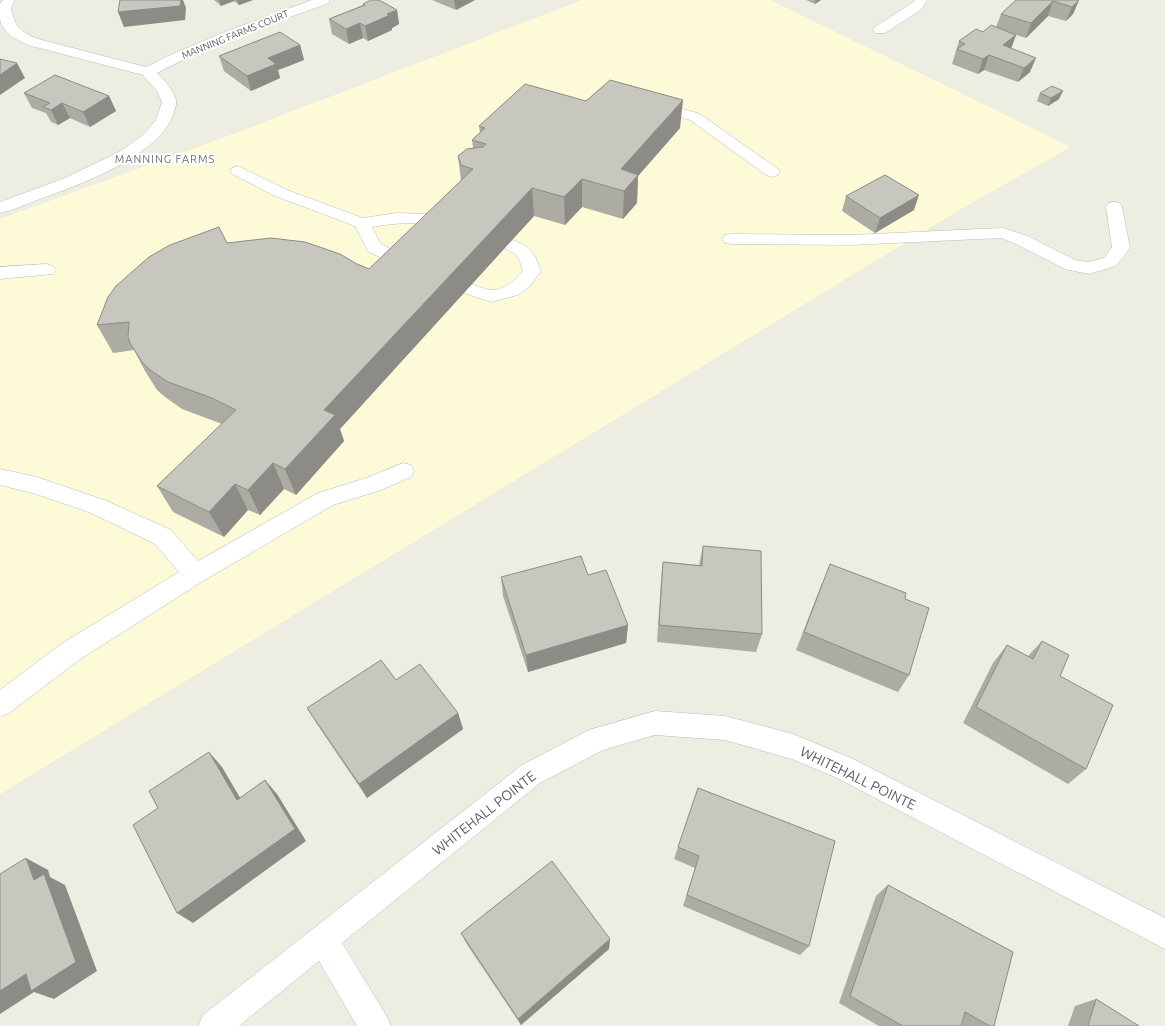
<svg xmlns="http://www.w3.org/2000/svg" width="1165" height="1026" viewBox="0 0 1165 1026" font-family="Ubuntu,sans-serif">
  <rect width="100%" height="100%" fill="#edede2"/>
  <!-- commercial -->
  <polygon fill="#fdfbd7" points="582,0 770,0 1071,147 959,210 0,794 0,219 236,133"/>
  <g fill="none" stroke-linecap="round" stroke-linejoin="round">
    <!-- minor casing -->
    <g stroke="#babbc1" stroke-width="1">
      <g id="minor">
        <path d="M 3,0 L 15,0 L 11,8 C 15,28 20,31 38,39 L 146,67 L 170,55 L 227,31 L 312,0 L 330,0 L 329,3 C 271,24 212,44 157,73 C 164,80 174,90 176,100 C 177,104 175,108 174,112 C 162,155 79,185 40,199 C 27,204 14,210 0,213 L 0,202 L 65,178 L 121,151 L 143,135 L 156,120 L 162,102 L 157,91 L 143,75 L 28,45 L 10,36 L 2,26 L 0,20 L 0,4 Z"/>
        <polygon points="915,0 927,0 922,9 885,33 875,33 873,30 875,27 912,3"/>
        <polygon points="653,100 700,114 778,169 780,172 778,175 772,177 766,175 690,120 648,107 646,104 648,101"/>
        <path d="M 238,166 L 287,190 L 363,218 L 397,213 L 426,214 L 454,222 L 456,226 L 454,230 C 443,233 434,225 423,224 C 406,222 389,224 372,227 L 381,244 L 414,261 L 417,265 L 414,269 L 408,271 L 402,269 L 368,251 L 355,226 L 275,196 L 232,174 L 230,171 L 232,168 Z"/>
        <polygon points="1114,202 1120,203 1122,207 1130,248 1116,266 1089,274 1065,269 1016,244 1001,238 851,245 731,244 725,243 722,239 725,235 731,234 851,235 1003,228 1028,236 1075,260 1089,262 1104,258 1112,247 1106,207 1108,203"/>
        <path d="M 508,239 C 529,244 534,251 541,271 L 530,286 L 520,294 L 514,296 L 491,302 L 461,292 L 458,288 L 461,284 C 472,281 480,289 491,290 C 505,290 516,280 523,271 C 521,266 520,259 516,255 C 511,250 503,250 499,244 L 502,240 Z"/>
        <polygon points="47,264 53,266 56,270 53,274 0,279 0,267"/>
        <polygon points="403,463 411,465 414,471 411,477 381,490 333,505 203,581 79,660 9,713 0,717 0,690 61,644 179,572 155,544 91,513 36,494 0,485 0,469 37,477 107,501 171,530 198,561 318,493 366,478"/>
        <polygon points="655,711 725,716 793,734 853,759 1165,918 1165,949 835,777 792,759 725,740 655,735 603,750 540,783 342,943 386,1015 391,1026 357,1026 319,961 239,1026 198,1026 203,1015 522,765 589,730"/>
      </g>
    </g>
    <!-- minor -->
    <use href="#minor" fill="#fff" fill-rule="evenodd"/>
  </g>
  <!-- wall -->
  <g fill="#acaba4">
    <polygon points="214,0 253,0 239,5 234,1 221,6"/>
    <polygon points="432,0 475,0 456,10"/>
    <polygon points="806,0 821,0 815,4"/>
    <polygon points="1016,0 1079,0 1073,14 1066,21 1048,16 1026,38 1016,35 1011,48 1030,72 1018,82 984,70 978,74 952,64 959,41 983,32 996,27 1001,14"/>
    <polygon points="363,4 397,10 399,24 392,28 392,30 368,41 363,38 349,44 332,34 329,19 363,5"/>
    <polygon points="300,45 304,60 278,70 280,78 251,91 224,71 219,56"/>
    <polygon points="24,93 109,96 116,111 90,127 70,118 58,125 51,122 46,113 32,108"/>
    <polygon points="1040,93 1059,99 1048,106 1037,101"/>
    <polygon points="479,126 680,128 638,176 637,203 623,219 582,207 565,225 534,216 340,429 344,441 296,495 284,489 260,515 248,510 224,537 173,512 157,486 222,424 182,409 165,397 157,390 145,371 134,350 113,353 97,325 227,243 357,264 369,269 461,181 458,156 473,148 472,140 480,133"/>
    <polygon points="846,196 914,210 875,233 842,211"/>
    <polygon points="703,546 762,634 756,652 657,642 661,581 663,562 699,565"/>
    <polygon points="588,575 628,625 626,643 528,672 503,596 501,577"/>
    <polygon points="822,583 909,675 898,692 796,650"/>
    <polygon points="1042,641 1060,676 1086,769 1068,784 963,723 993,663 1007,645 1028,656"/>
    <polygon points="396,680 458,713 463,729 367,798 317,724 307,708"/>
    <polygon points="698,788 809,946 800,955 683,906 695,868 674,859"/>
    <polygon points="888,885 994,1026 962,1026 961,1025 961,1026 879,1026 839,1003 876,896"/>
    <polygon points="461,933 610,939 609,949 521,1025 466,943"/>
    <polygon points="1096,999 1139,1026 1068,1026 1075,1006"/>
  </g>
  <!-- shaded-wall -->
  <g fill="#8c8b86">
    <polygon points="181,0 183,0 186,8 185,20 124,27 118,12"/>
    <polygon points="219,0 234,0 234,1 221,6"/>
    <polygon points="237,0 253,0 239,5"/>
    <polygon points="454,0 475,0 456,10"/>
    <polygon points="816,0 821,0 815,4"/>
    <polygon points="1079,0 1073,14 1066,21 1072,7"/>
    <polygon points="1053,1 1048,16 1026,38 1031,23"/>
    <polygon points="397,10 399,24 392,28 392,30 368,41 365,26 387,14"/>
    <polygon points="360,23 363,38 349,44 346,29"/>
    <polygon points="1016,35 1011,49 1003,45"/>
    <polygon points="300,45 304,60 278,70 280,78 251,91 247,76 268,58"/>
    <polygon points="989,55 984,70 978,74 983,59"/>
    <polygon points="1036,58 1030,72 1018,82 1024,68"/>
    <polygon points="17,63 25,78 0,95 0,75"/>
    <polygon points="1063,91 1059,99 1048,106 1051,98"/>
    <polygon points="109,96 116,111 90,127 83,112"/>
    <polygon points="683,100 680,128 638,176 637,203 623,219 624,191 621,169"/>
    <polygon points="62,103 70,118 58,125 51,110"/>
    <polygon points="582,179 582,207 565,225 564,197"/>
    <polygon points="532,188 534,216 340,429 344,441 296,495 285,469 324,410"/>
    <polygon points="919,195 914,210 875,233 880,218"/>
    <polygon points="273,463 284,489 260,515 248,490"/>
    <polygon points="235,484 248,510 224,537 209,512"/>
    <polygon points="628,625 626,643 528,672 526,655"/>
    <polygon points="458,713 463,729 367,798 359,784"/>
    <polygon points="209,752 222,767 249,813 237,800"/>
    <polygon points="265,780 277,794 306,841 193,923 177,913"/>
    <polygon points="26,858 48,870 50,877 65,885 97,971 54,999 34,992 0,1014 0,991 34,880"/>
    <polygon points="610,939 609,949 521,1025 518,1019"/>
  </g>
  <!-- building -->
  <g fill="#c8c7bf" stroke="#8c8b86">
    <polygon points="120,0 181,0 180,6 118,12"/>
    <polygon points="371,0 379,0 397,10 387,14 390,15 365,26 360,23 346,29 329,19 365,5 363,4"/>
    <polygon points="1016,0 1079,0 1072,7 1053,1 1031,23 1001,14"/>
    <polygon points="991,25 1016,35 1003,45 1036,58 1024,68 989,55 983,59 957,49 965,44 959,41 976,29 983,32"/>
    <polygon points="280,32 300,45 268,58 276,64 247,76 219,56"/>
    <polygon points="0,59 17,63 0,75"/>
    <polygon points="55,75 109,96 83,112 62,103 51,110 43,107 50,103 24,93"/>
    <polygon points="610,80 683,100 621,169 638,175 624,191 582,179 564,197 532,188 324,410 335,415 285,469 273,463 248,490 235,484 209,512 157,486 236,410 212,398 168,382 150,370 142,362 130,343 128,337 129,322 97,325 108,297 116,286 149,257 170,245 219,227 227,243 271,238 305,242 340,254 357,264 369,269 473,169 461,165 458,156 467,149 483,147 486,144 472,140 485,128 479,126 525,84 586,101"/>
    <polygon points="1052,86 1063,91 1051,98 1040,93"/>
    <polygon points="885,175 919,195 880,218 846,196"/>
    <polygon points="703,546 761,551 762,634 659,625 663,562 702,566"/>
    <polygon points="581,556 588,575 606,570 628,625 526,655 501,577"/>
    <polygon points="830,564 906,593 905,599 929,608 909,675 804,632"/>
    <polygon points="1042,641 1069,655 1060,676 1113,705 1086,769 976,707 1007,645 1033,659"/>
    <polygon points="381,660 396,680 420,664 458,713 359,784 307,708"/>
    <polygon points="209,752 237,800 265,780 295,829 177,913 133,825 158,808 149,791"/>
    <polygon points="698,788 835,841 809,946 687,895 699,856 678,847"/>
    <polygon points="26,858 34,880 44,874 76,962 31,991 26,974 0,991 0,874"/>
    <polygon points="552,861 610,939 518,1019 461,933"/>
    <polygon points="888,885 1013,952 994,1026 990,1026 965,1012 961,1026 903,1026 850,996"/>
    <polygon points="1096,999 1139,1026 1088,1026"/>
  </g>
  <g text-anchor="middle" stroke-width="4" stroke-linejoin="round" paint-order="stroke">
    <!-- far-street labels -->
    <g font-size="10" fill="#5b5d63" stroke="#fff">
      <text transform="translate(235 34) rotate(-22)" y="4">MANNING FARMS COURT</text>
    </g>
    <!-- far-neighbourhood labels -->
    <g font-size="11" letter-spacing="1" fill="#6c6f75" stroke="#fff">
      <text x="165" y="163">MANNING FARMS</text>
    </g>
    <!-- near-street labels -->
    <g font-size="14" fill="#5b5d63" stroke="#fff">
      <text transform="translate(858 778) rotate(26)" y="5">WHITEHALL POINTE</text>
      <text transform="translate(484 813) rotate(-38)" y="5">WHITEHALL POINTE</text>
    </g>
  </g>
</svg>
